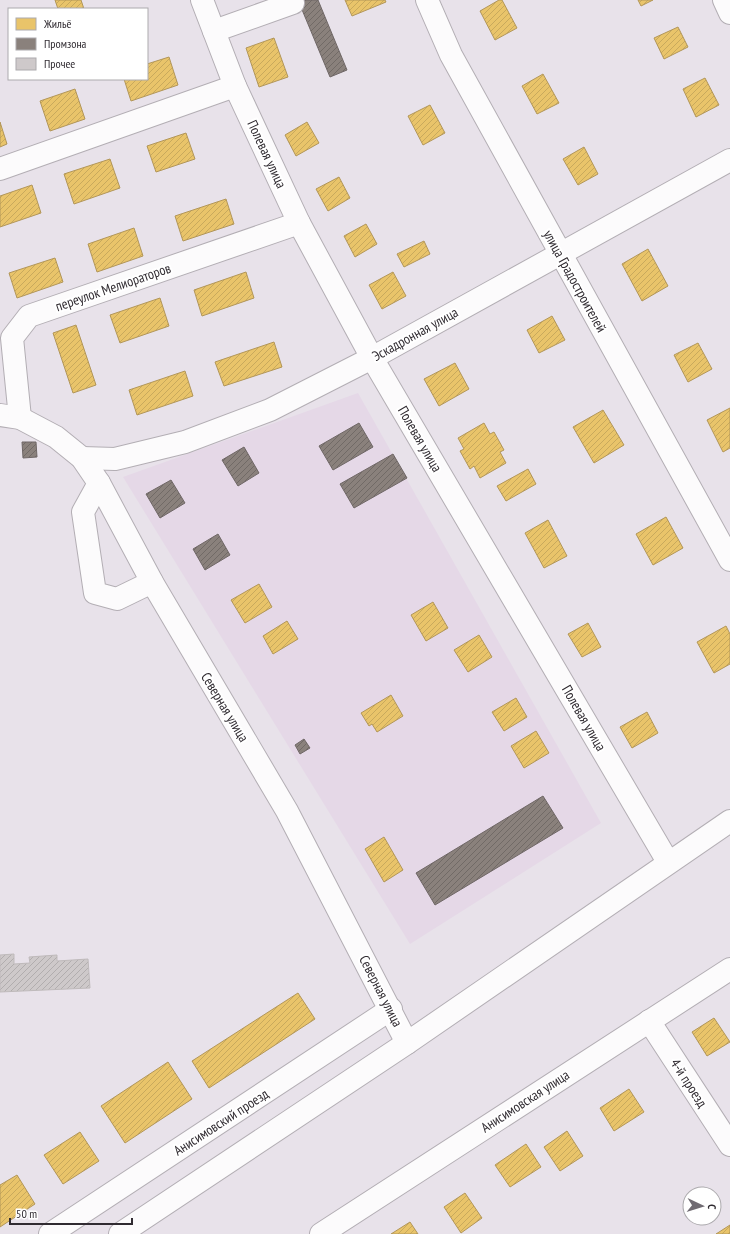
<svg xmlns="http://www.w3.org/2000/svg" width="730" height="1234" viewBox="0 0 730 1234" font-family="'PT Sans Narrow',sans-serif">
  <defs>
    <pattern id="homes-hatch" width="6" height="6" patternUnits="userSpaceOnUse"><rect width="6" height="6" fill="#e9c46a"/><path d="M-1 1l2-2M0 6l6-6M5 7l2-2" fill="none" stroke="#c8a95c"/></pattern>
    <pattern id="industry-hatch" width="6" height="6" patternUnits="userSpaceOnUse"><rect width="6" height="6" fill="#8a817c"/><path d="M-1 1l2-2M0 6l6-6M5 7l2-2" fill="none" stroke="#716a66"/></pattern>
    <pattern id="building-hatch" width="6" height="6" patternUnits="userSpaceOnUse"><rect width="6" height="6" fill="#cec9ca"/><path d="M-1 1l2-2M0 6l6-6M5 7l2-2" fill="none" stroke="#b1adae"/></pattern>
  </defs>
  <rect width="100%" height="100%" fill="#e8e2ea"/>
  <!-- built -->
  <polygon fill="#e5d8e7" points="358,393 601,823 410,944 123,477"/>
  <!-- homes -->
  <g fill="url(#homes-hatch)" stroke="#b29659">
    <polygon points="55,0 81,0 84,9 58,9"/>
    <polygon points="345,0 385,0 386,2 352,16"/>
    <polygon points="499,0 502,0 517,28 495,40 480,11"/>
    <polygon points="638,0 653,0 641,6"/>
    <polygon points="678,27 688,47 664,59 654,38"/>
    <polygon points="274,38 288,77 259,87 246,48"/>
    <polygon points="169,57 178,85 131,101 124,79 147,79 147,64"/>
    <polygon points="543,74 559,103 537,114 522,86"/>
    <polygon points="705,78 719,105 696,117 683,89"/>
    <polygon points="75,89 85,119 50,131 40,101"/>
    <polygon points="430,105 445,133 423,145 408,116"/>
    <polygon points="0,122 7,144 0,147"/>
    <polygon points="307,122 319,143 296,156 285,135"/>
    <polygon points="186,133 195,159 156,172 147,146"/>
    <polygon points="584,147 598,174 578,185 563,159"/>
    <polygon points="110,159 120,188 74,204 64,174"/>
    <polygon points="339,177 350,198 328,211 316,189"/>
    <polygon points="32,185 41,213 0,227 0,196"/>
    <polygon points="226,199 234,224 183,241 175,216"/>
    <polygon points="366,224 377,244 355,257 344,236"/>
    <polygon points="134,228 143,256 97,272 88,244"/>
    <polygon points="424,241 430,254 404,267 397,254"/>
    <polygon points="648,249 668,286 642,301 622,264"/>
    <polygon points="55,258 63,282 17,298 9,273"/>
    <polygon points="246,272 254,298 202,316 194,290"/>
    <polygon points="393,272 406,296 382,309 369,285"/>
    <polygon points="160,298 169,326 120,343 110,315"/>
    <polygon points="552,316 565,340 539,353 527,330"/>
    <polygon points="76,325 96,385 73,393 53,333"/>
    <polygon points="274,342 282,367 224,386 215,362"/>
    <polygon points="698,343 712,369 688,382 674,355"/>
    <polygon points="455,363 469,389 439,406 424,379"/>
    <polygon points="185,371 193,396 137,415 129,390"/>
    <polygon points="730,408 730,448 723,452 707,420"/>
    <polygon points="603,410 624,445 594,463 573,427"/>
    <polygon points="484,423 490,434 494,432 504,450 500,452 506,463 480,478 474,466 470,469 460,451 464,449 458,438"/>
    <polygon points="528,469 536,484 506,501 497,486"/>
    <polygon points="666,517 683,548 653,565 636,534"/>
    <polygon points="548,520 567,556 544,568 525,533"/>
    <polygon points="259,584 272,607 245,623 231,600"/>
    <polygon points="433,602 448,628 426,641 411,615"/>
    <polygon points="287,621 298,639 273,654 263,636"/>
    <polygon points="588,623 601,647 582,657 568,634"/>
    <polygon points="726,626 730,634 730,664 714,673 697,642"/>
    <polygon points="479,635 492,657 468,672 454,650"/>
    <polygon points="391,695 403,716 377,732 372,724 369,726 361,713"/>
    <polygon points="516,698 527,717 504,731 492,712"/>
    <polygon points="647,712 658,733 632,748 620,727"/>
    <polygon points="536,731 549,753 524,768 511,746"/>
    <polygon points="384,837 403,870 384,882 365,849"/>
    <polygon points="298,993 315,1019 209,1088 192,1061"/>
    <polygon points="714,1018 730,1042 707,1056 692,1032"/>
    <polygon points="168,1062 192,1099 125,1143 101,1106"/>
    <polygon points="629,1089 644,1112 614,1131 600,1108"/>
    <polygon points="567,1131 583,1156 560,1171 544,1147"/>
    <polygon points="80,1132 99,1161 63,1184 44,1155"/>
    <polygon points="526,1144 541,1167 510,1187 495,1165"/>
    <polygon points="17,1175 35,1204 0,1227 0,1185"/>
    <polygon points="465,1193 482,1218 461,1233 444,1207"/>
    <polygon points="410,1222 418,1234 391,1234"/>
    <polygon points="730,1225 730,1234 716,1234"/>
  </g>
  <!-- industry -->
  <g fill="url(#industry-hatch)" stroke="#6f6766">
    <polygon points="298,0 318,0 347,70 330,77"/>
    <polygon points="359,423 373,447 333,470 319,446"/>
    <polygon points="22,442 36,442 37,457 23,458"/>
    <polygon points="244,447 259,473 238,486 222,460"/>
    <polygon points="393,454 407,478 354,508 340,484"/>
    <polygon points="171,480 185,503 160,518 146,494"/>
    <polygon points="218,534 230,555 205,570 193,549"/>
    <polygon points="304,739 310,748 300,754 295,745"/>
    <polygon points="543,796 563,828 435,905 416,873"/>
  </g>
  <!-- building -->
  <polygon fill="url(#building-hatch)" stroke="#bfbabb" points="14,954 14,964 30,963 29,957 57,955 57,961 88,959 90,988 0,992 0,955"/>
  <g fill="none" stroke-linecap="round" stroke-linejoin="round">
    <!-- minor casing -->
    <g stroke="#b3aeb4" stroke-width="24">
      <g id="minor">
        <polyline points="202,0 235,86 299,223 372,358 668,862"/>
        <polyline points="427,0 451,55 730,560"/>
        <polyline points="724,0 730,13"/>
        <polyline points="214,31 293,3"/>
        <polyline points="0,169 235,86"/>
        <polyline points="0,415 20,418 56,437 82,458 99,483 152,582 287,811 407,1043"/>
        <polyline points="20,418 12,338 29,316 299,223"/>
        <polyline points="82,458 115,459 185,442 270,410 372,358 730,160"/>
        <polyline points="99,483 83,512 95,593 117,599 152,582"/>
        <polyline points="649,1021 730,1145"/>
        <polyline points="50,1234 391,1009"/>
        <polyline points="120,1234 407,1043 730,821"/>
        <polyline points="321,1234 730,969"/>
      </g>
    </g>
    <!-- minor -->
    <use href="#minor" stroke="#fcfbfc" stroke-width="22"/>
  </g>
  <g text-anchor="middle" stroke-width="4" stroke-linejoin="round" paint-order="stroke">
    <!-- street labels -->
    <g font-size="14" fill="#302b31" stroke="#fff">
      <text transform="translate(267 154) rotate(65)" y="5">Полевая улица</text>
      <text transform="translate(575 281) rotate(61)" y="5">улица Градостроителей</text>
      <text transform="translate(113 287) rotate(-19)" y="5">переулок Мелиораторов</text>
      <text transform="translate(415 334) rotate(-29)" y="5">Эскадронная улица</text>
      <text transform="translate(420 439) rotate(60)" y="5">Полевая улица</text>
      <text transform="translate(225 707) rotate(59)" y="5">Северная улица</text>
      <text transform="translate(584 718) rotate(60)" y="5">Полевая улица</text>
      <text transform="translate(381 991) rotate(63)" y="5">Северная улица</text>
      <text transform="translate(689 1083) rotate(57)" y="5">4-й проезд</text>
      <text transform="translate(525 1101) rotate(-33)" y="5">Анисимовская улица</text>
      <text transform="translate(221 1122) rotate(-33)" y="5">Анисимовский проезд</text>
    </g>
  </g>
  <!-- legend -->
  <rect x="8" y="8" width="140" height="72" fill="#ffffff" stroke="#acaaad"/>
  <rect x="16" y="18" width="20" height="12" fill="#e9c46a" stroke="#acaaad"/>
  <text x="44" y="28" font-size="12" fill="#302b31">Жильё</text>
  <rect x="16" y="38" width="20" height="12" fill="#8a817c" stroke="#acaaad"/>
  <text x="44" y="48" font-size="12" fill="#302b31">Промзона</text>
  <rect x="16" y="58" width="20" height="12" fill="#cec9ca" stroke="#acaaad"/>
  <text x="44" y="68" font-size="12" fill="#302b31">Прочее</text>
  <!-- north arrow -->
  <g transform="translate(702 1206) rotate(94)"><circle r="19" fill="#ffffff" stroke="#acaaad"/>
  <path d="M0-3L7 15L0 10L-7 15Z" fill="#706b72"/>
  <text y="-6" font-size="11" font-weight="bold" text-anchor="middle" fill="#302b31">С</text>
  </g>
  <!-- scale -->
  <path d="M10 1218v6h122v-6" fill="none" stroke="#302b31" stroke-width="2"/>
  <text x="16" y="1218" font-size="12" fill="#302b31" stroke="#ffffff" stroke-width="3" paint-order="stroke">50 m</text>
</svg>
